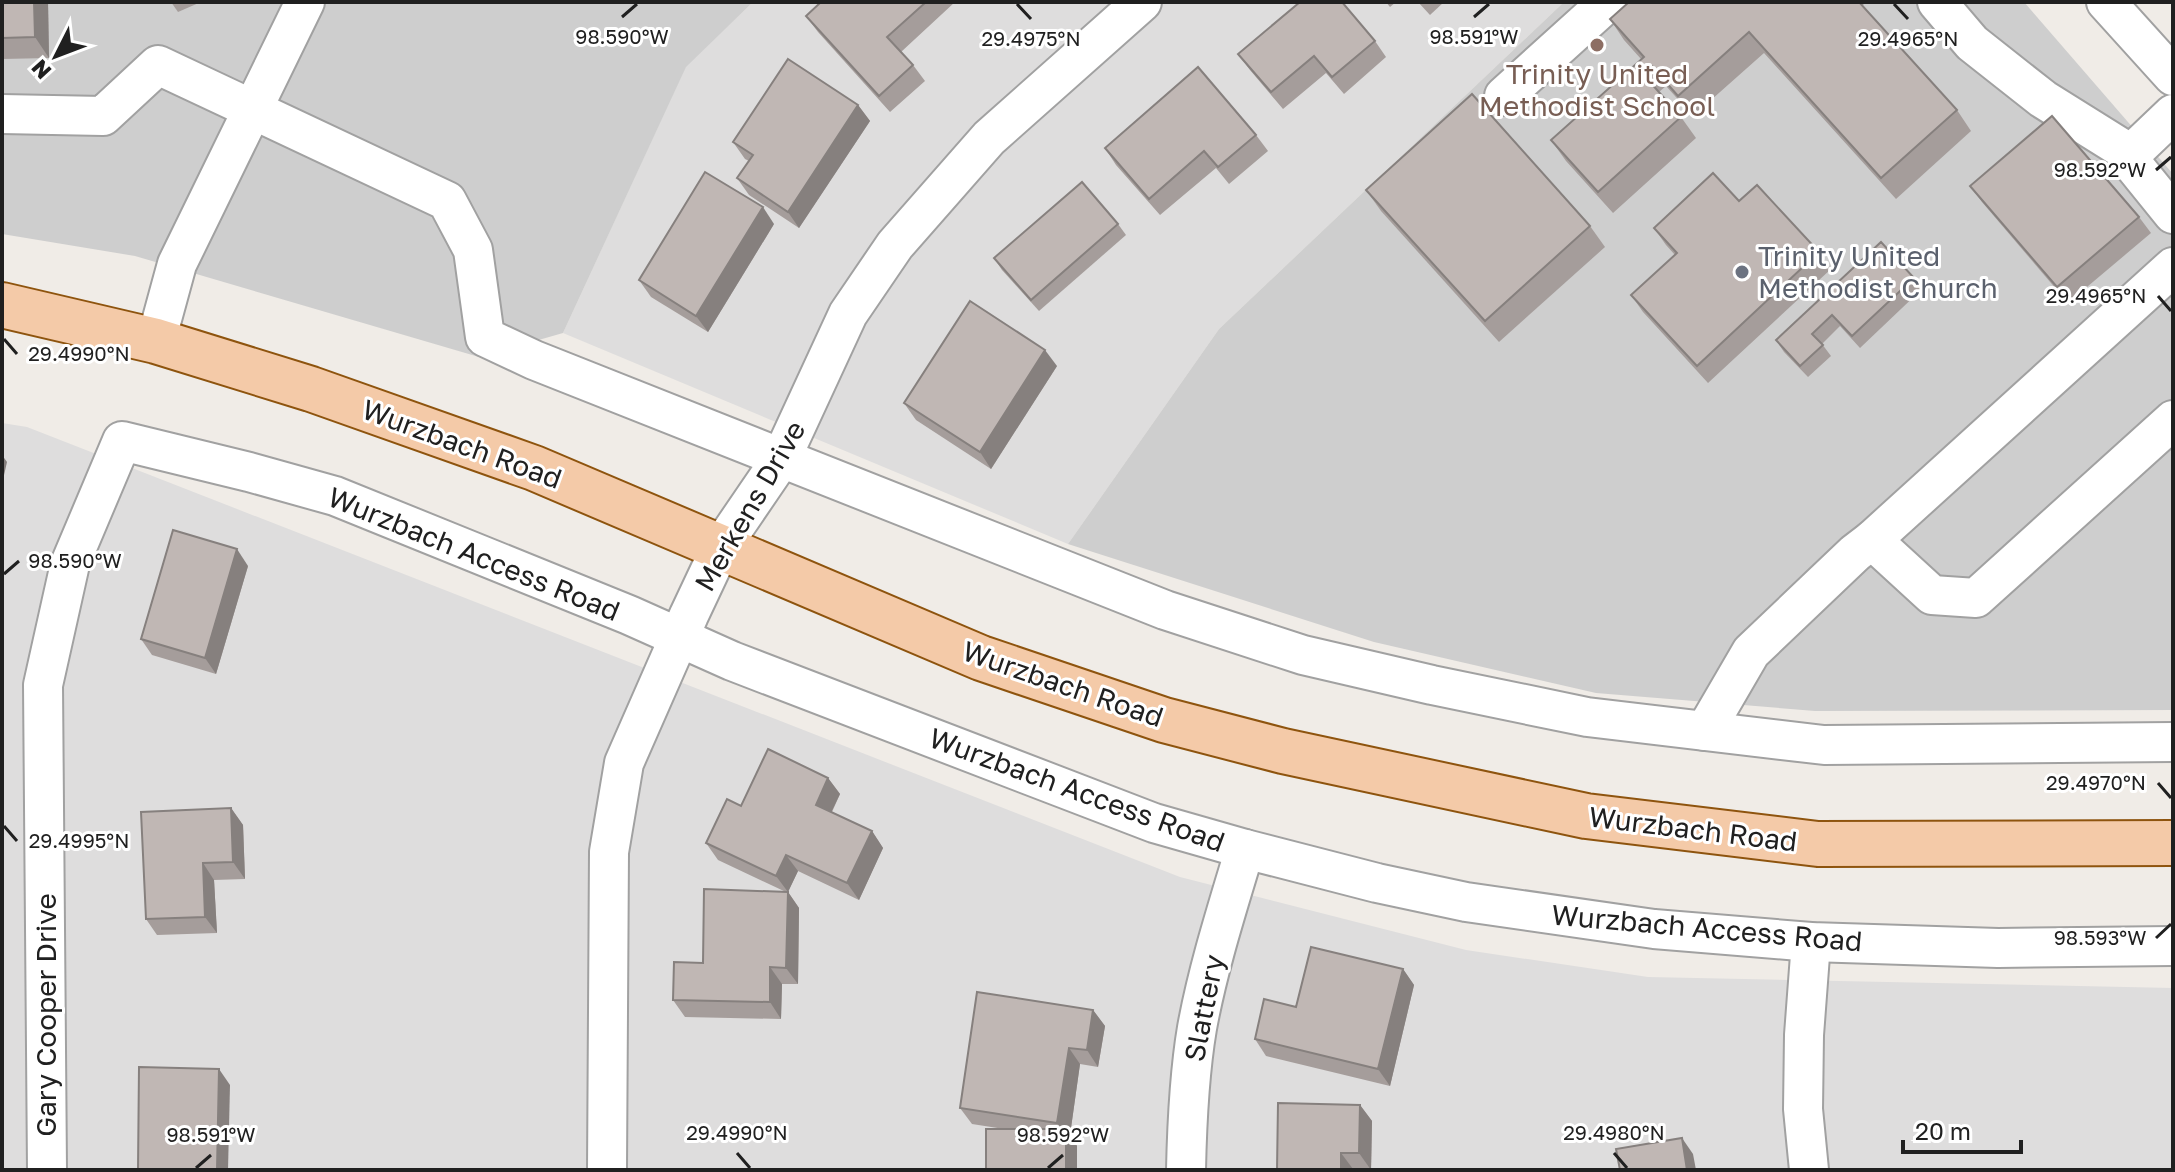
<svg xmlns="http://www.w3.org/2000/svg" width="2175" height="1172" viewBox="0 0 2175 1172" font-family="'Golos Text',sans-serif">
  <rect width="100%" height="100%" fill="#f0ece7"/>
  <!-- residential -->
  <g fill="#dedddd">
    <polygon points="753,2 1564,2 1219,329 1068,544 563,333 686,66"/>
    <polygon points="2,423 27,427 1180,877 1466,950 1648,977 2173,988 2173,1170 2,1170"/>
  </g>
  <!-- religious -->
  <g fill="#cecece">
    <polygon points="2,2 753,2 686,67 563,333 479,357 135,256 2,234"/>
    <polygon points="1564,2 2024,2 2173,174 2173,710 1815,711 1596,693 1374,642 1068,544 1219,329"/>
  </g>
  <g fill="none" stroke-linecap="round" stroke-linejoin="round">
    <!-- minor casing -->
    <g stroke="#a1a1a1" stroke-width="42">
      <g id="minor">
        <polyline points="1937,2 1972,43 2043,99 2131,154"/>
        <polyline points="2106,2 2173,76"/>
        <polyline points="1504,96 1608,2"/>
        <polyline points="2,114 103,116 158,65 447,201 473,250 485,337 534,360 1165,610 1303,655 1432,685 1587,717 1824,745 2173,742"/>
        <polyline points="2173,114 2131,154 2135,167 2173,214"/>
        <polyline points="156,341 177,264 305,2"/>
        <polyline points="1872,540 2173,267"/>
        <polyline points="1705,731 1751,652 1855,553 1872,540 1932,595 1976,598 2173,420"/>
        <polyline points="47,1170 43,685 70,564 122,441 249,472 335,496 629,615 732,661 1154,823 1245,849 1377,883 1466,902 1654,929 1811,942 1998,948 2173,946"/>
        <polyline points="607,1170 609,852 624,763 689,615 721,547 781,459 848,314 895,245 989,138 1142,2"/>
        <path d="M 1186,1170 C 1187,1123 1189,1075 1197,1028 C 1208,968 1227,909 1245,849"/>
        <polyline points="1809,1170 1803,1109 1804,1035 1811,942"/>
      </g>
    </g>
    <!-- major casing -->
    <g stroke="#8e540e" stroke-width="48">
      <polyline id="major" points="2,305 156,341 311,389 534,468 981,658 1164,720 1283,751 1586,816 1818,844 2173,843"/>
    </g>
    <!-- minor -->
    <use href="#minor" stroke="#fff" stroke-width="38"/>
    <!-- major -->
    <use href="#major" stroke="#f4caa8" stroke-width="44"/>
  </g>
  <!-- wall -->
  <g fill="#a59d9b">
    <polygon points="2,2 48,2 49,58 2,59"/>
    <polygon points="171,2 201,2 178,12"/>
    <polygon points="821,2 955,2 901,52 913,65 925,81 890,112 818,32 806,16"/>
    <polygon points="1386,2 1396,2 1390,7"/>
    <polygon points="1418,2 1444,2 1430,15"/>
    <polygon points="1629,2 1866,2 1862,6 1957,110 1971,131 1896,199 1764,53 1693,116 1666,86 1659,92 1681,117 1696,138 1613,213 1566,161 1551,140 1641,59 1624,40 1610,19"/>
    <polygon points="1375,41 1386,57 1344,94 1326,73 1283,109 1250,70 1238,54"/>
    <polygon points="858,105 870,121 799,228 749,195 737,178 749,161 745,159 733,142"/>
    <polygon points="1256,135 1268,151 1229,184 1216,168 1160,215 1116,165 1105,148"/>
    <polygon points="1970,186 2139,217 2151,233 2068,303 1982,202"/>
    <polygon points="1366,190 1590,226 1605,247 1499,342 1381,211"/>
    <polygon points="1739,201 1819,252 1831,269 1708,383 1643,312 1631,295 1675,255 1666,245 1654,228"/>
    <polygon points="774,224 708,332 651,297 639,280"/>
    <polygon points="1118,224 1126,235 1039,311 1002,270 994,258"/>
    <polygon points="1914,278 1922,289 1860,348 1840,326 1822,344 1831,356 1808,377 1784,352 1776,340"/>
    <polygon points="1057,366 991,469 916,420 904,403"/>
    <polygon points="248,566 216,674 152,655 141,639"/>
    <polygon points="828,778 840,794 832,812 872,831 883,848 859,900 798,871 788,892 799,908 798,984 782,984 781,1019 685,1017 673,1000 703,963 786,892 718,860 706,843 741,806"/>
    <polygon points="231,808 243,825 245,879 214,880 217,933 157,935 146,919"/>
    <polygon points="1403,969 1414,985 1390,1086 1266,1056 1255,1039 1296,1007"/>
    <polygon points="1093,1010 1105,1026 1098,1067 1080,1064 1070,1135 1077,1146 1077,1170 986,1170 1004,1129 972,1124 960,1108"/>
    <polygon points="1360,1105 1372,1121 1371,1170 1277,1170"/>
  </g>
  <!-- shaded-wall -->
  <g fill="#86807e">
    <polygon points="34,2 48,2 49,58 35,37"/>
    <polygon points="858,105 870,121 799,228 788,212"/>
    <polygon points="763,207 774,224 708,332 696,316"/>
    <polygon points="1045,350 1057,366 991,469 980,452"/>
    <polygon points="2,455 7,462 2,484"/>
    <polygon points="237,549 248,566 216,674 205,658"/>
    <polygon points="828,778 840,794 827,821 816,805"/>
    <polygon points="231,808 243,825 245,879 233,862"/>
    <polygon points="872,831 883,848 859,900 847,883"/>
    <polygon points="786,855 798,871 788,892 799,908 798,984 786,968 788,892 776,876"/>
    <polygon points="203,863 214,880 217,933 205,917"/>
    <polygon points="770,967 782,984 781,1019 770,1002"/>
    <polygon points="1403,969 1414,985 1390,1086 1378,1069"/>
    <polygon points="1093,1010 1105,1026 1098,1067 1087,1050"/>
    <polygon points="1069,1048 1080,1064 1070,1135 1077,1146 1077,1170 1066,1170 1066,1135 1057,1123"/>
    <polygon points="219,1069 230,1085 228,1170 217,1170"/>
    <polygon points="1360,1105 1372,1121 1371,1170 1359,1153"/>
    <polygon points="1682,1138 1693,1154 1696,1170 1687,1170"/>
    <polygon points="1341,1153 1353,1169 1353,1170 1341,1170"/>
  </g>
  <!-- building -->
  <g fill="#c0b7b4" stroke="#86807e" stroke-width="2">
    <polygon points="2,2 34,2 35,37 2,38"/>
    <polygon points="821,2 926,2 887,37 913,65 879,96 806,16"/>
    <polygon points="1300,2 1342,2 1375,41 1332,77 1314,56 1271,92 1238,54"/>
    <polygon points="1629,2 1859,2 1957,110 1881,178 1749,32 1678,96 1651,65 1642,73 1681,117 1598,192 1551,140 1644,57 1610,19"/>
    <polygon points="788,59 858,105 788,212 737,178 753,155 733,142"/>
    <polygon points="1198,67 1256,135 1218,167 1204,151 1149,199 1105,148"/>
    <polygon points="1472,94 1590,226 1485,321 1366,190"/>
    <polygon points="2052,116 2139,217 2057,287 1970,186"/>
    <polygon points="705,172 763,207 696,316 639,280"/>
    <polygon points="1713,173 1739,201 1757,185 1819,252 1697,366 1631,295 1677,253 1654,228"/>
    <polygon points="1082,182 1118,224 1031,300 994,258"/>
    <polygon points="1881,242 1914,278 1852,336 1832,315 1812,334 1823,345 1800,366 1776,340"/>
    <polygon points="970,301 1045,350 980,452 904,403"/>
    <polygon points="173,530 237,549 205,658 141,639"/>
    <polygon points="768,749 828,778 816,805 872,831 847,883 786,855 776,876 706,843 727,799 741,806"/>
    <polygon points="231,808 233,862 203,863 205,917 146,919 141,812"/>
    <polygon points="704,889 788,892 786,968 770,967 770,1002 673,1000 674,962 703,963"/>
    <polygon points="1311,947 1403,969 1378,1069 1255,1039 1264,999 1296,1007"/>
    <polygon points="977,992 1093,1010 1087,1050 1069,1048 1057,1123 960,1108"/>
    <polygon points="139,1067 219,1069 217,1170 138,1170"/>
    <polygon points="1278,1103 1360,1105 1359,1153 1341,1153 1341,1170 1277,1170"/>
    <rect x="986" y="1129" width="80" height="41"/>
    <polygon points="1682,1138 1687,1170 1620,1170 1616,1149"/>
  </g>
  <!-- ticks -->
  <path fill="none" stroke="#202020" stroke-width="3" d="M 1017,4 L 1031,19M 1894,4 L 1908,19M 622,17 L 637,4M 1474,17 L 1489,4M 2156,170 L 2171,157M 2158,296 L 2171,311M 4,339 L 17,354M 4,574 L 19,561M 2158,783 L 2171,798M 4,826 L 17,841M 2156,938 L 2171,924M 737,1153 L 750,1168M 1614,1153 L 1627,1168M 196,1168 L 211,1155M 1048,1168 L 1063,1155"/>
  <!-- markers -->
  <circle fill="#8d6e63" stroke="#fff" stroke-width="3" cx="1597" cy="45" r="8"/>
  <circle fill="#6b7280" stroke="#fff" stroke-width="3" cx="1742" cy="272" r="8"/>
  <g text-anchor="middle" stroke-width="6" stroke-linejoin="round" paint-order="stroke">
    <!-- education labels -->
    <g font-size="28" fill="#785e54" stroke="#fff">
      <text x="1597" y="84">Trinity United<tspan x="1597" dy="32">Methodist School</tspan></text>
    </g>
    <!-- worship labels -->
    <g font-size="28" fill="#5b616d" stroke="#fff" text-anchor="start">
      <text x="1758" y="266">Trinity United<tspan x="1758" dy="32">Methodist Church</tspan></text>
    </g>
    <!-- street labels -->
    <g font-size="28" fill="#202020" stroke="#fff">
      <text transform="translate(462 444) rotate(20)" y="10">Wurzbach Road</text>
      <text transform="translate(750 506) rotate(-60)" y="10">Merkens Drive</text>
      <text transform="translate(474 554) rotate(22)" y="10">Wurzbach Access Road</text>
      <text transform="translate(1063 684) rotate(19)" y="10">Wurzbach Road</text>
      <text transform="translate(1077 790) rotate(20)" y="10">Wurzbach Access Road</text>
      <text transform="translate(1693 829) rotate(7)" y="10">Wurzbach Road</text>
      <text transform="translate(1707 928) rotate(5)" y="10">Wurzbach Access Road</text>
      <text transform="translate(1204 1008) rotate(-79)" y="10">Slattery</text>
      <text transform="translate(46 1015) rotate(-90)" y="10">Gary Cooper Drive</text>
    </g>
  </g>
  <g font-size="20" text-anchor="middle" fill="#202020" stroke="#fff" stroke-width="6" stroke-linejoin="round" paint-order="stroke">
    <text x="622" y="44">98.590°W</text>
    <text x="1474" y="44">98.591°W</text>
    <text x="1908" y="46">29.4965°N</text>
    <text x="1031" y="46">29.4975°N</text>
    <text x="2100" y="177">98.592°W</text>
    <text x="2096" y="303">29.4965°N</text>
    <text x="79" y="361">29.4990°N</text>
    <text x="75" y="568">98.590°W</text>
    <text x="2096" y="790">29.4970°N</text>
    <text x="79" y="848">29.4995°N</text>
    <text x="2100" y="945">98.593°W</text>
    <text x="737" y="1140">29.4990°N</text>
    <text x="1614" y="1140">29.4980°N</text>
    <text x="211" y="1142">98.591°W</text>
    <text x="1063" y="1142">98.592°W</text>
  </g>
  <!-- border -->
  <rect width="2175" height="1172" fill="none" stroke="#202020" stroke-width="8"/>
  <!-- north arrow -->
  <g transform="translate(56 56) rotate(228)" stroke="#ffffff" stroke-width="6" paint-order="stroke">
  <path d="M0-6L14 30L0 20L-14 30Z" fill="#202020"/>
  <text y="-12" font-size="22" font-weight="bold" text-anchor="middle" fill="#202020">N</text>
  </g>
  <!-- scale -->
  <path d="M1903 1140v12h118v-12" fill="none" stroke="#202020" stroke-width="4"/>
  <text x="1915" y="1140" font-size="24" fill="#202020" stroke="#ffffff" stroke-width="6" paint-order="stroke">20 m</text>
</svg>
